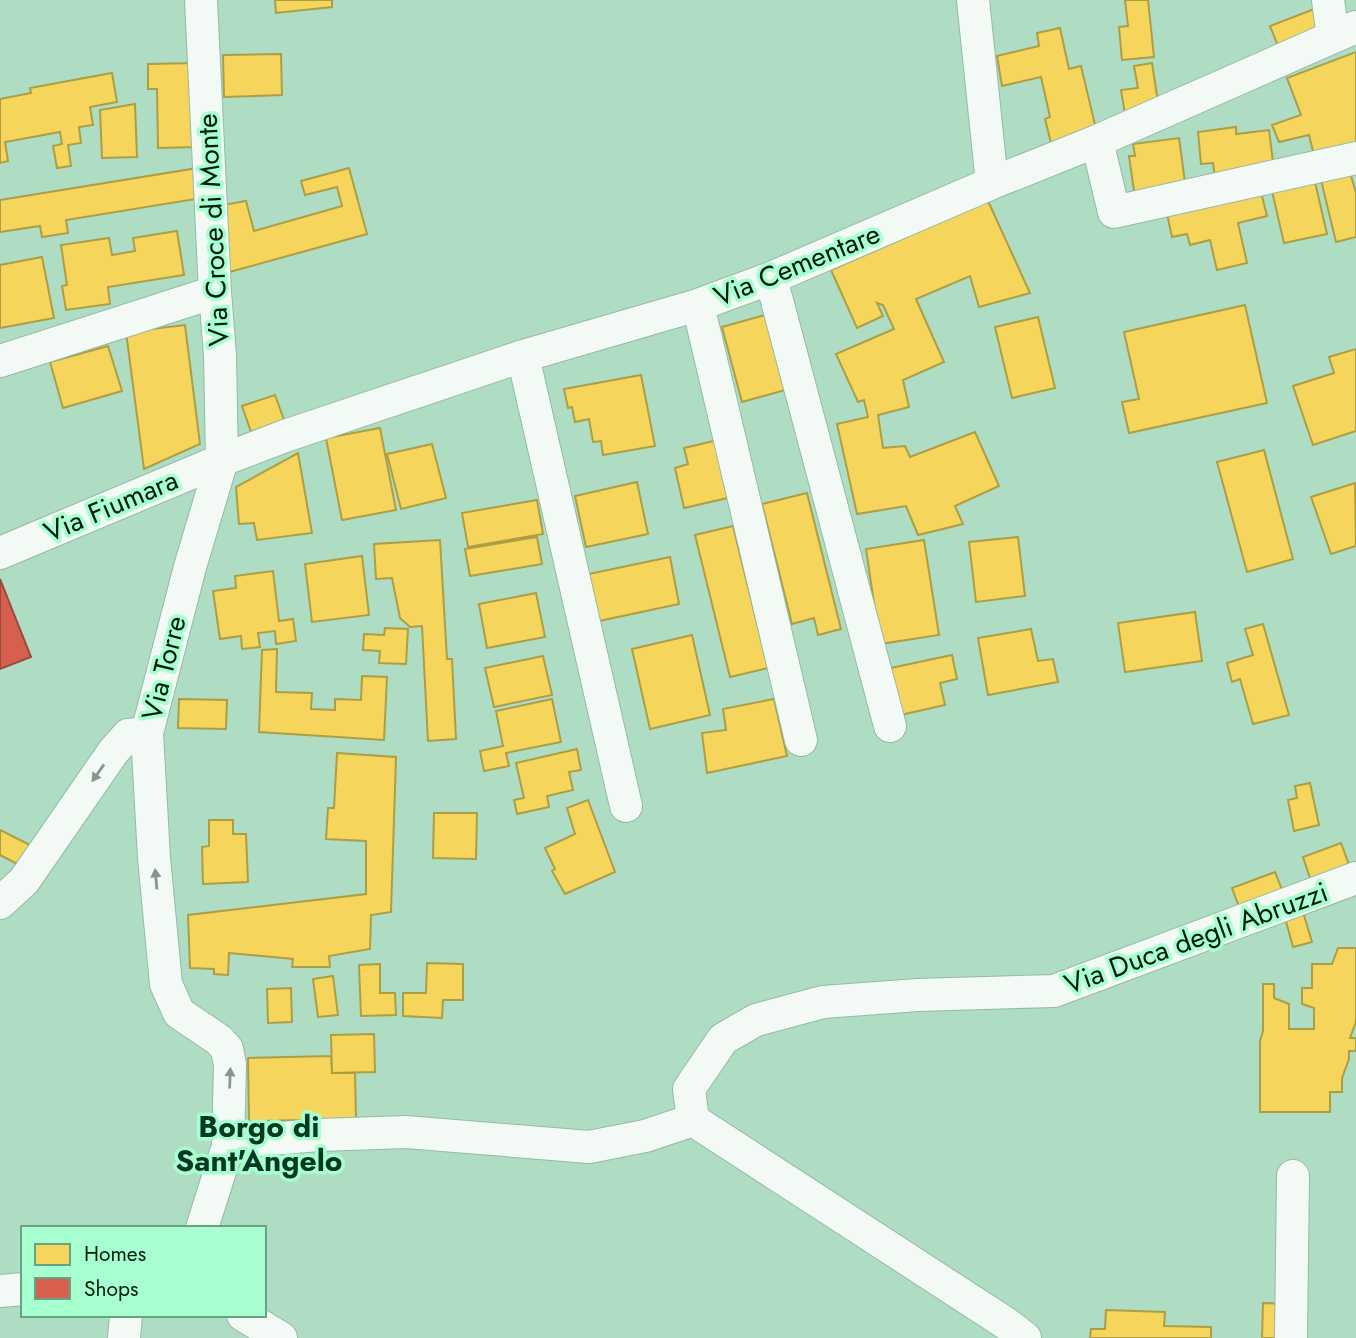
<svg xmlns="http://www.w3.org/2000/svg" width="1356" height="1338" font-family="Jost,sans-serif">
	<style>
		.homes { fill: #f6d55c; stroke: #ac9e45; stroke-width: 2 }
		.shops { fill: #d6604d; stroke: #964c3a; stroke-width: 2 }
		.lines { fill: none; stroke-linecap: round; stroke-linejoin: round }
		.minor-casing { stroke: #94baa6; stroke-width: 34 }
		.minor { stroke: #f3faf6; stroke-width: 32 }
		.oneway { fill: #86968e }
		.labels { text-anchor: middle; dominant-baseline: central; stroke-width: 7; stroke-linejoin: round; paint-order: stroke }
		.street-label { font-size: 28px; fill: #011c0f; stroke: #a7ffcf }
		.neighbourhood-label { font-size: 30px; font-weight: bold; fill: #053823; stroke: #a7ffcf }
	</style>
	<rect width="100%" height="100%" fill="#aeddc3"/>
	<path class="homes" d="M 275,0 L 332,0 L 332,7 L 276,13 Z
		M 1125,0 L 1148,0 L 1154,57 L 1122,60 L 1119,27 L 1128,26 Z
		M 1317,8 L 1320,31 L 1278,46 L 1270,26 Z
		M 1060,28 L 1069,69 L 1081,66 L 1097,133 L 1052,147 L 1045,119 L 1050,117 L 1041,77 L 1002,86 L 997,56 L 1039,46 L 1037,33 Z
		M 1356,52 L 1356,145 L 1315,159 L 1309,135 L 1279,142 L 1272,125 L 1301,115 L 1287,78 Z
		M 281,54 L 282,95 L 224,97 L 223,55 Z
		M 196,63 L 198,147 L 158,148 L 157,89 L 148,89 L 148,64 Z
		M 1152,63 L 1158,102 L 1125,114 L 1121,90 L 1138,88 L 1134,66 Z
		M 112,73 L 117,102 L 90,107 L 93,125 L 79,127 L 81,143 L 68,145 L 71,166 L 57,168 L 53,146 L 62,144 L 60,132 L 5,142 L 8,161 L 0,163 L 0,99 L 31,93 L 30,88 Z
		M 135,104 L 137,157 L 102,158 L 100,110 Z
		M 1236,127 L 1236,134 L 1269,130 L 1274,170 L 1215,178 L 1213,163 L 1201,164 L 1198,132 Z
		M 1179,138 L 1186,190 L 1135,198 L 1129,156 L 1135,156 L 1133,144 Z
		M 204,167 L 208,197 L 66,220 L 68,233 L 42,237 L 40,226 L 0,232 L 0,200 Z
		M 349,168 L 367,234 L 226,273 L 223,205 L 246,201 L 254,231 L 342,206 L 337,187 L 305,195 L 301,181 Z
		M 1349,169 L 1356,193 L 1356,237 L 1336,242 L 1320,176 Z
		M 1315,182 L 1327,234 L 1284,243 L 1272,191 Z
		M 1261,192 L 1267,216 L 1238,223 L 1247,263 L 1217,270 L 1210,240 L 1190,245 L 1187,234 L 1172,237 L 1167,214 Z
		M 988,201 L 1030,293 L 979,307 L 970,276 L 916,299 L 944,362 L 903,380 L 909,407 L 878,415 L 883,448 L 905,446 L 910,457 L 975,432 L 999,486 L 955,506 L 963,524 L 918,535 L 906,506 L 857,514 L 837,424 L 868,417 L 864,400 L 858,402 L 836,354 L 894,329 L 883,305 L 877,303 L 883,316 L 857,328 L 831,270 Z
		M 177,231 L 184,275 L 108,287 L 110,304 L 66,310 L 62,286 L 67,285 L 61,245 L 109,238 L 112,255 L 135,251 L 133,238 Z
		M 42,257 L 54,318 L 0,328 L 0,265 Z
		M 1245,305 L 1267,403 L 1129,433 L 1122,402 L 1139,399 L 1124,332 Z
		M 765,315 L 785,390 L 742,402 L 722,327 Z
		M 1038,317 L 1055,388 L 1012,398 L 995,327 Z
		M 185,325 L 200,444 L 144,469 L 126,332 Z
		M 108,346 L 122,391 L 63,408 L 50,362 Z
		M 1356,349 L 1356,431 L 1313,445 L 1293,386 L 1334,373 L 1329,357 Z
		M 641,375 L 655,446 L 603,455 L 601,441 L 593,442 L 589,419 L 575,422 L 572,407 L 568,408 L 564,389 Z
		M 275,395 L 284,420 L 251,432 L 242,406 Z
		M 380,428 L 396,510 L 342,520 L 326,438 Z
		M 718,440 L 732,497 L 684,508 L 675,468 L 688,464 L 684,448 Z
		M 432,444 L 446,498 L 401,509 L 387,454 Z
		M 1264,450 L 1293,559 L 1247,572 L 1217,462 Z
		M 298,453 L 312,533 L 257,540 L 254,523 L 239,524 L 236,487 Z
		M 637,482 L 648,534 L 586,547 L 575,496 Z
		M 1355,483 L 1356,546 L 1331,554 L 1311,497 Z
		M 807,493 L 841,629 L 818,635 L 814,618 L 792,624 L 762,504 Z
		M 537,500 L 543,534 L 468,547 L 462,513 Z
		M 733,526 L 768,668 L 730,677 L 695,535 Z
		M 537,537 L 542,564 L 470,576 L 465,549 Z
		M 1018,537 L 1025,596 L 976,602 L 969,542 Z
		M 440,540 L 447,659 L 452,659 L 456,739 L 428,741 L 422,626 L 410,627 L 400,618 L 392,578 L 376,579 L 374,544 Z
		M 924,540 L 939,635 L 880,644 L 866,549 Z
		M 362,556 L 369,615 L 312,622 L 305,564 Z
		M 670,557 L 679,604 L 599,621 L 589,574 Z
		M 273,571 L 279,621 L 293,619 L 296,641 L 276,644 L 275,631 L 258,633 L 260,647 L 242,649 L 241,636 L 220,639 L 213,591 L 236,588 L 235,576 Z
		M 536,593 L 545,637 L 487,648 L 479,604 Z
		M 1195,612 L 1202,661 L 1125,672 L 1118,623 Z
		M 1263,624 L 1289,715 L 1253,724 L 1240,679 L 1232,682 L 1227,663 L 1253,655 L 1245,629 Z
		M 385,628 L 408,629 L 406,664 L 379,663 L 380,651 L 363,650 L 364,634 L 384,635 Z
		M 1031,629 L 1038,661 L 1053,659 L 1058,682 L 988,695 L 978,638 Z
		M 692,635 L 710,715 L 650,729 L 632,649 Z
		M 277,649 L 276,692 L 312,693 L 311,709 L 335,710 L 335,699 L 361,700 L 362,676 L 387,677 L 384,740 L 259,732 L 262,650 Z
		M 952,655 L 957,679 L 940,683 L 945,705 L 896,716 L 886,669 Z
		M 543,656 L 552,695 L 494,707 L 485,668 Z
		M 179,699 L 227,700 L 226,729 L 178,728 Z
		M 552,699 L 561,742 L 506,753 L 509,766 L 484,771 L 480,751 L 503,746 L 496,711 Z
		M 774,699 L 787,756 L 707,773 L 702,733 L 726,730 L 723,709 Z
		M 577,749 L 581,770 L 569,772 L 573,790 L 547,796 L 549,807 L 517,814 L 514,800 L 524,798 L 516,763 Z
		M 337,753 L 396,757 L 391,912 L 371,915 L 370,949 L 329,956 L 330,967 L 292,967 L 293,959 L 229,953 L 228,975 L 214,974 L 214,969 L 190,968 L 188,915 L 366,894 L 366,841 L 326,839 L 328,808 L 334,808 Z
		M 1310,783 L 1319,825 L 1294,831 L 1288,800 L 1297,798 L 1295,786 Z
		M 588,800 L 615,872 L 565,894 L 552,871 L 555,869 L 545,848 L 575,834 L 567,808 Z
		M 434,813 L 477,813 L 476,859 L 433,858 Z
		M 209,820 L 233,820 L 233,834 L 246,834 L 248,882 L 203,884 L 202,847 L 209,846 Z
		M 0,830 L 32,846 L 21,866 L 0,855 Z
		M 1341,843 L 1351,870 L 1312,884 L 1303,857 Z
		M 1275,872 L 1284,895 L 1241,912 L 1232,888 Z
		M 1303,912 L 1312,942 L 1293,947 L 1285,918 Z
		M 1338,948 L 1356,948 L 1356,1022 L 1350,1038 L 1356,1038 L 1356,1051 L 1349,1051 L 1349,1059 L 1342,1078 L 1342,1092 L 1330,1092 L 1330,1112 L 1260,1112 L 1260,1041 L 1263,1031 L 1263,984 L 1274,984 L 1274,998 L 1289,1004 L 1289,1029 L 1314,1029 L 1314,1008 L 1302,1004 L 1302,988 L 1312,988 L 1312,964 L 1332,964 Z
		M 427,963 L 463,964 L 463,1000 L 443,1000 L 442,1018 L 403,1016 L 403,993 L 426,993 Z
		M 380,964 L 380,993 L 395,993 L 396,1015 L 361,1016 L 359,965 Z
		M 333,976 L 338,1015 L 318,1017 L 313,979 Z
		M 291,988 L 292,1022 L 268,1023 L 267,989 Z
		M 374,1034 L 375,1072 L 332,1073 L 331,1035 Z
		M 331,1056 L 332,1073 L 355,1073 L 356,1119 L 249,1121 L 248,1058 Z
		M 1263,1303 L 1287,1304 L 1286,1338 L 1262,1338 Z
		M 1106,1310 L 1165,1312 L 1164,1326 L 1211,1327 L 1211,1338 L 1090,1338 L 1091,1329 L 1105,1329 Z"/>
	<path class="shops" d="M 0,579 L 31,657 L 0,669 Z"/>
	<g class="lines">
		<defs>
			<path id="minor" d="M 201,0 L 215,292 L 220,355 L 222,460 L 190,567 L 147,733 L 154,858 L 166,984 L 179,1013 L 219,1040 L 227,1049 L 230,1065 L 228,1146 L 202,1228
				M 973,0 L 992,183
				M 1328,0 L 1333,37
				M 1097,141 L 1114,212 L 1356,158
				M 771,278 L 890,726
				M 698,305 L 801,740
				M 523,356 L 626,806
				M 0,361 L 215,292
				M 0,553 L 222,460 L 285,436 L 523,356 L 698,305 L 771,278 L 992,183 L 1097,141 L 1356,27
				M 0,903 L 24,881 L 113,752 L 128,735 L 147,733
				M 693,1120 L 1007,1324 L 1025,1338
				M 228,1146 L 247,1141 L 319,1135 L 406,1132 L 589,1147 L 645,1136 L 693,1120 L 689,1089 L 723,1039 L 756,1020 L 823,1002 L 918,995 L 1054,991 L 1356,878
				M 0,1291 L 23,1289
				M 243,1315 L 281,1338
				M 124,1338 L 126,1315
				M 1291,1338 L 1293,1176"/>
		</defs>
		<use href="#minor" class="minor-casing"/>
		<use href="#minor" class="minor"/>
	</g>
	<defs><path id="oneway-solid" d="M-6-.8H1V-3.2L6.5 0L1 3.2V.8H-6Z" transform="scale(1.75)"/></defs>
	<g class="oneway">
		<use href="#oneway-solid" transform="translate(98 773) rotate(125)"/>
		<use href="#oneway-solid" transform="translate(156 879) rotate(-95)"/>
		<use href="#oneway-solid" transform="translate(230 1078) rotate(-88)"/>
	</g>
	<g class="labels">
		<g class="street-label">
			<text transform="translate(213 230) rotate(-93)">Via Croce di Monte</text>
			<text transform="translate(797 265) rotate(-22)">Via Cementare</text>
			<text transform="translate(111 506) rotate(-23)">Via Fiumara</text>
			<text transform="translate(164 668) rotate(-76)">Via Torre</text>
			<text transform="translate(1196 938) rotate(-20)">Via Duca degli Abruzzi</text>
		</g>
		<g class="neighbourhood-label">
			<text x="259" y="1126">Borgo di<tspan x="259" dy="34">Sant'Angelo</tspan></text>
		</g>
	</g>
	<rect x="21" y="1226" width="245" height="91" fill="#a7ffcf" stroke="#65a482" stroke-width="2"/>
	<rect x="35" y="1244" width="35" height="21" fill="#f6d55c" stroke="#65a482" stroke-width="2"/>
	<text x="84" y="1261" font-size="21" fill="#011c0f">Homes</text>
	<rect x="35" y="1278" width="35" height="21" fill="#d6604d" stroke="#65a482" stroke-width="2"/>
	<text x="84" y="1296" font-size="21" fill="#011c0f">Shops</text>
</svg>
